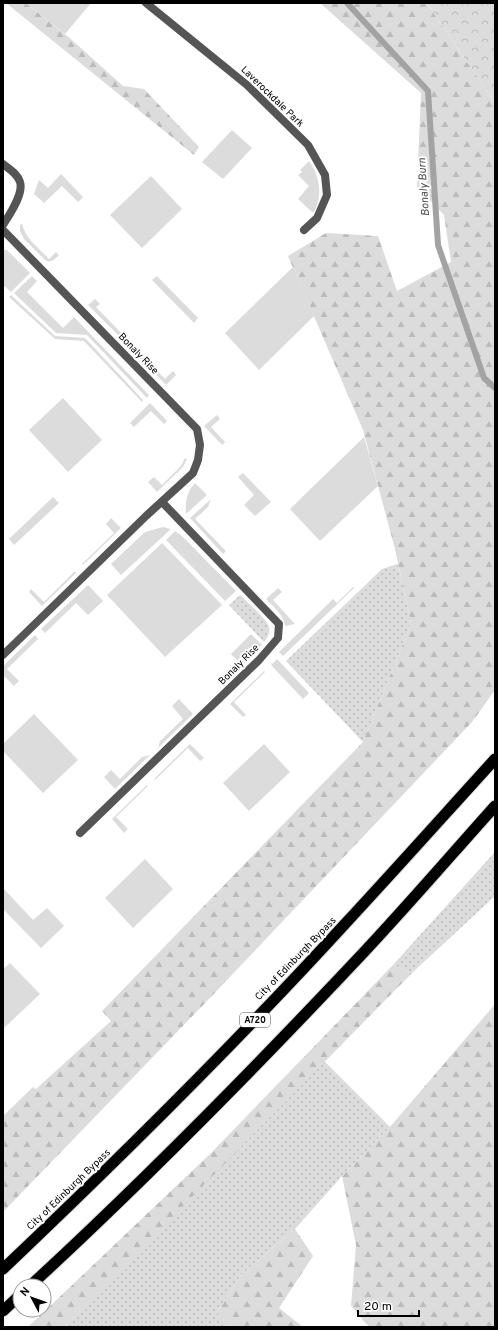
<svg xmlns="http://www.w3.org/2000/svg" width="498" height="1330" font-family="Overpass,sans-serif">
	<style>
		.grass { fill: url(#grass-dots) }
		.forest { fill: url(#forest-firs) }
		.park { fill: url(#park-crowns) }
		.garden { fill: #dcdcdc }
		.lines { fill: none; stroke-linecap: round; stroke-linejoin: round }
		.stream { stroke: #a3a3a3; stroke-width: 6 }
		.trunk-casing { stroke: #dbdbdb; stroke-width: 13 }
		.minor { stroke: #555; stroke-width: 8 }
		.trunk { stroke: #000; stroke-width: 11 }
		.labels { text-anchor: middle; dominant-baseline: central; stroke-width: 4; stroke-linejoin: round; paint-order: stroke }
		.shield { fill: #fff; stroke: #4c4c4c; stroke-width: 1 }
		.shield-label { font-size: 9px; font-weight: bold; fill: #000 }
		.street-label { font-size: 10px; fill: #000; stroke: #fff }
		.water-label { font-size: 11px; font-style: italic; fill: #444; stroke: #fff }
	</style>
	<defs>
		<pattern id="grass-dots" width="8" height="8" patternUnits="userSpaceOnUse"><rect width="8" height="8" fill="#dcdcdc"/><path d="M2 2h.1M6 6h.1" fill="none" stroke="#bbb" stroke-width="1.8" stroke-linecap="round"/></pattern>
		<pattern id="forest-firs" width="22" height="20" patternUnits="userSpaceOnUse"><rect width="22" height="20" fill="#dcdcdc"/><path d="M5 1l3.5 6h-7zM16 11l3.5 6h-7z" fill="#bbb"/></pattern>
		<pattern id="park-crowns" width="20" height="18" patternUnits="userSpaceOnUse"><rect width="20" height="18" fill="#dcdcdc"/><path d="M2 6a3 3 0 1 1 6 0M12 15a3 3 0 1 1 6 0" fill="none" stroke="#bbb"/></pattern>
	</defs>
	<rect width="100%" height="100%" fill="#fff"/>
	<path class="grass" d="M 398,564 L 411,624 L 363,742 L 286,661 L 382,569 Z
		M 240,595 C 247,602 266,618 269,627 C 270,632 268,638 264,642 L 229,605 Z
		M 495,852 L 495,896 L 412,973 L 393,965 Z
		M 324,1061 L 390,1127 L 342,1176 L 295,1229 L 241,1275 L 217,1312 L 229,1327 L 64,1327 Z"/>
	<path class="forest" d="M 6,3 L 26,3 L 72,40 L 123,86 L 144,89 L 199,147 L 194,155 Z
		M 320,3 L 427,3 L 495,103 L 495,690 L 472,722 L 207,1001 L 3,1212 L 3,1116 L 33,1087 L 36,1089 L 111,1021 L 102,1011 L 363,742 L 411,624 L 395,549 L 363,430 L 288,256 L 326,233 L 378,236 L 397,291 L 451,262 L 444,215 L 417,187 L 421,93 Z
		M 393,965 L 412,973 L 64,1327 L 28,1327 L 212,1152 Z
		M 495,1004 L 495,1327 L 369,1327 L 351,1306 L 356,1245 L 342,1176 L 390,1127 Z
		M 295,1229 L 313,1256 L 279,1308 L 303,1327 L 229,1327 L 217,1312 L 241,1275 Z"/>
	<path class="park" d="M 427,3 L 495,3 L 495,103 Z"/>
	<path class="garden" d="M 26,3 L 91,3 L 65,34 Z
		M 232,130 L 252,148 L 223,179 L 202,162 Z
		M 309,161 C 320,176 323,196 314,212 L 312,212 L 298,199 L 309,186 L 298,175 L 302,172 L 300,170 Z
		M 61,174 L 83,197 L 78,202 L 62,186 L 44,203 L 34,194 L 39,180 L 48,188 Z
		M 151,176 L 182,209 L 142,248 L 110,215 Z
		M 22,223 C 25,239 39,248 49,259 L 56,252 L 59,255 C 55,259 51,264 45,260 L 24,239 L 20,231 L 20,226 Z
		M 3,250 L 7,250 L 30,273 L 11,292 L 3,285 Z
		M 293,267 L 314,316 L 259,370 L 225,333 Z
		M 32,276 L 37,281 L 27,292 L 63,328 L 74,317 L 149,395 L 147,398 L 87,335 L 56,333 L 14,293 Z
		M 157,276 L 198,318 L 194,323 L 152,280 Z
		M 11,295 L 55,336 L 85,338 L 143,400 L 142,402 L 84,341 L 55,339 L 9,297 Z
		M 95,299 L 100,304 L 96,307 L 131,343 L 128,345 L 88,305 Z
		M 134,347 L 165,379 L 173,371 L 176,375 L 166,385 L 132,349 Z
		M 63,398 L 102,440 L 68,472 L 29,430 Z
		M 150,403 L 167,421 L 164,424 L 151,411 L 134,427 L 130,423 Z
		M 217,415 L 220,419 L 211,427 L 225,442 L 222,445 L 204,426 Z
		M 364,437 L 378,486 L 320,541 L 290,509 Z
		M 185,458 L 187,459 L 183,467 L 157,492 L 148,482 L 154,477 L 162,485 L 181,466 Z
		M 243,473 L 271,502 L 255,516 L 244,505 L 254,495 L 238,477 Z
		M 195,483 L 207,495 L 186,514 C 185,503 187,491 195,483 Z
		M 53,497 L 59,503 L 14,545 L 9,539 Z
		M 211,499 L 208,507 L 195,519 L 226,551 L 223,554 L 190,518 Z
		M 111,518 L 121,528 L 83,565 L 82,564 L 114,533 L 106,524 Z
		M 163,527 L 171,529 L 121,575 L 111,564 L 145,532 Z
		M 175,531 L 181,535 L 236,591 L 225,601 L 166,540 Z
		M 162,543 L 222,605 L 165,657 L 107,595 Z
		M 75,571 L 76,573 L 42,606 L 29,592 L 31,589 L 44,602 Z
		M 88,585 L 103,601 L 88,615 L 76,603 L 45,633 L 41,629 Z
		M 353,587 L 354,588 L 283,656 L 279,652 L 333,599 L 337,603 Z
		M 278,588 L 282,592 L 273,600 L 295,624 L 285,626 C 284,615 274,607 266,599 Z
		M 251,634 L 262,645 L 242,665 L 231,654 Z
		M 35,635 L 38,639 L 7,669 L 19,681 L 14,686 L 3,675 L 3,666 Z
		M 277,659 L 309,693 L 303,699 L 271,665 Z
		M 264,671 L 265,672 L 234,702 L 246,715 L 243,717 L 230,704 Z
		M 179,699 L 193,714 L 158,748 L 160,741 L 183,719 L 172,706 Z
		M 34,714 L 78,760 L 43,793 L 3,751 L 3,744 Z
		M 190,744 L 204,758 L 200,761 L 188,748 L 155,780 L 154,779 Z
		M 264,744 L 290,772 L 249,811 L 223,783 Z
		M 150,755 L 115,789 L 104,777 L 111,770 L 120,779 L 142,757 Z
		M 147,785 L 148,786 L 116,817 L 128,829 L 124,833 L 112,819 Z
		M 145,859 L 173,889 L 133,928 L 105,898 Z
		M 3,888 L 33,920 L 47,908 L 64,926 L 41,948 L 3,909 Z
		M 10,963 L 40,994 L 3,1029 L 3,969 Z"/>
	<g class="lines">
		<path class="stream" d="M 347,3 L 428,91 L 438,245 L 484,378 L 495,388"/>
		<defs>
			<path id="trunk" d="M 3,1269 C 120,1158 235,1044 344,925 C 395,870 445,814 495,759
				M 30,1286 C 146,1179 257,1066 365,951 C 409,904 452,854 495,806
				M 3,1311 L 20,1295"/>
		</defs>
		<use href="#trunk" class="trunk-casing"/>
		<path class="minor" d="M 146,3 L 247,85 L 308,145 L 325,175 L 327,195 L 317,218 L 304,230
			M 3,164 C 9,169 18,174 20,182 C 24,194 9,215 3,225
			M 3,230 L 197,429 L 200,445 L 198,460 L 193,473 L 146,516 L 3,655
			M 80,833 L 259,660 L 278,638 L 279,624 L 162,502"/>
		<use href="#trunk" class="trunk"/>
	</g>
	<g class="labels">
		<rect class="shield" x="240" y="1013" width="30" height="14" rx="3"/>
		<g class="shield-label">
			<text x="255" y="1020">A720</text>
		</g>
		<g class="street-label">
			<text transform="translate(272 97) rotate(44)">Laverockdale Park</text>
			<text transform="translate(138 354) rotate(46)">Bonaly Rise</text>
			<text transform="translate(239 665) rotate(-45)">Bonaly Rise</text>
			<text transform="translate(296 959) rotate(-46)">City of Edinburgh Bypass</text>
			<text transform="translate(69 1190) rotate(-44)">City of Edinburgh Bypass</text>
		</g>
		<g class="water-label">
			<text transform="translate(424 187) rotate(-94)">Bonaly Burn</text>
		</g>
	</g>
	<rect width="498" height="1330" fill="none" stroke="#000000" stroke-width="8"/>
	<g transform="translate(32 1298) rotate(311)"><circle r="19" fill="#ffffff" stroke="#999999"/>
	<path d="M0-3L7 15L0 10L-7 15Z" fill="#000000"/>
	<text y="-6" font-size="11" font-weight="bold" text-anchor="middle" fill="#000000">N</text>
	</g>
	<path d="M358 1310v6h61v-6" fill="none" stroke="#000000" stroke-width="2"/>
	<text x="364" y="1310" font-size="12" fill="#000000" stroke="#ffffff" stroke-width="3" paint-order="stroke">20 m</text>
</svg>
